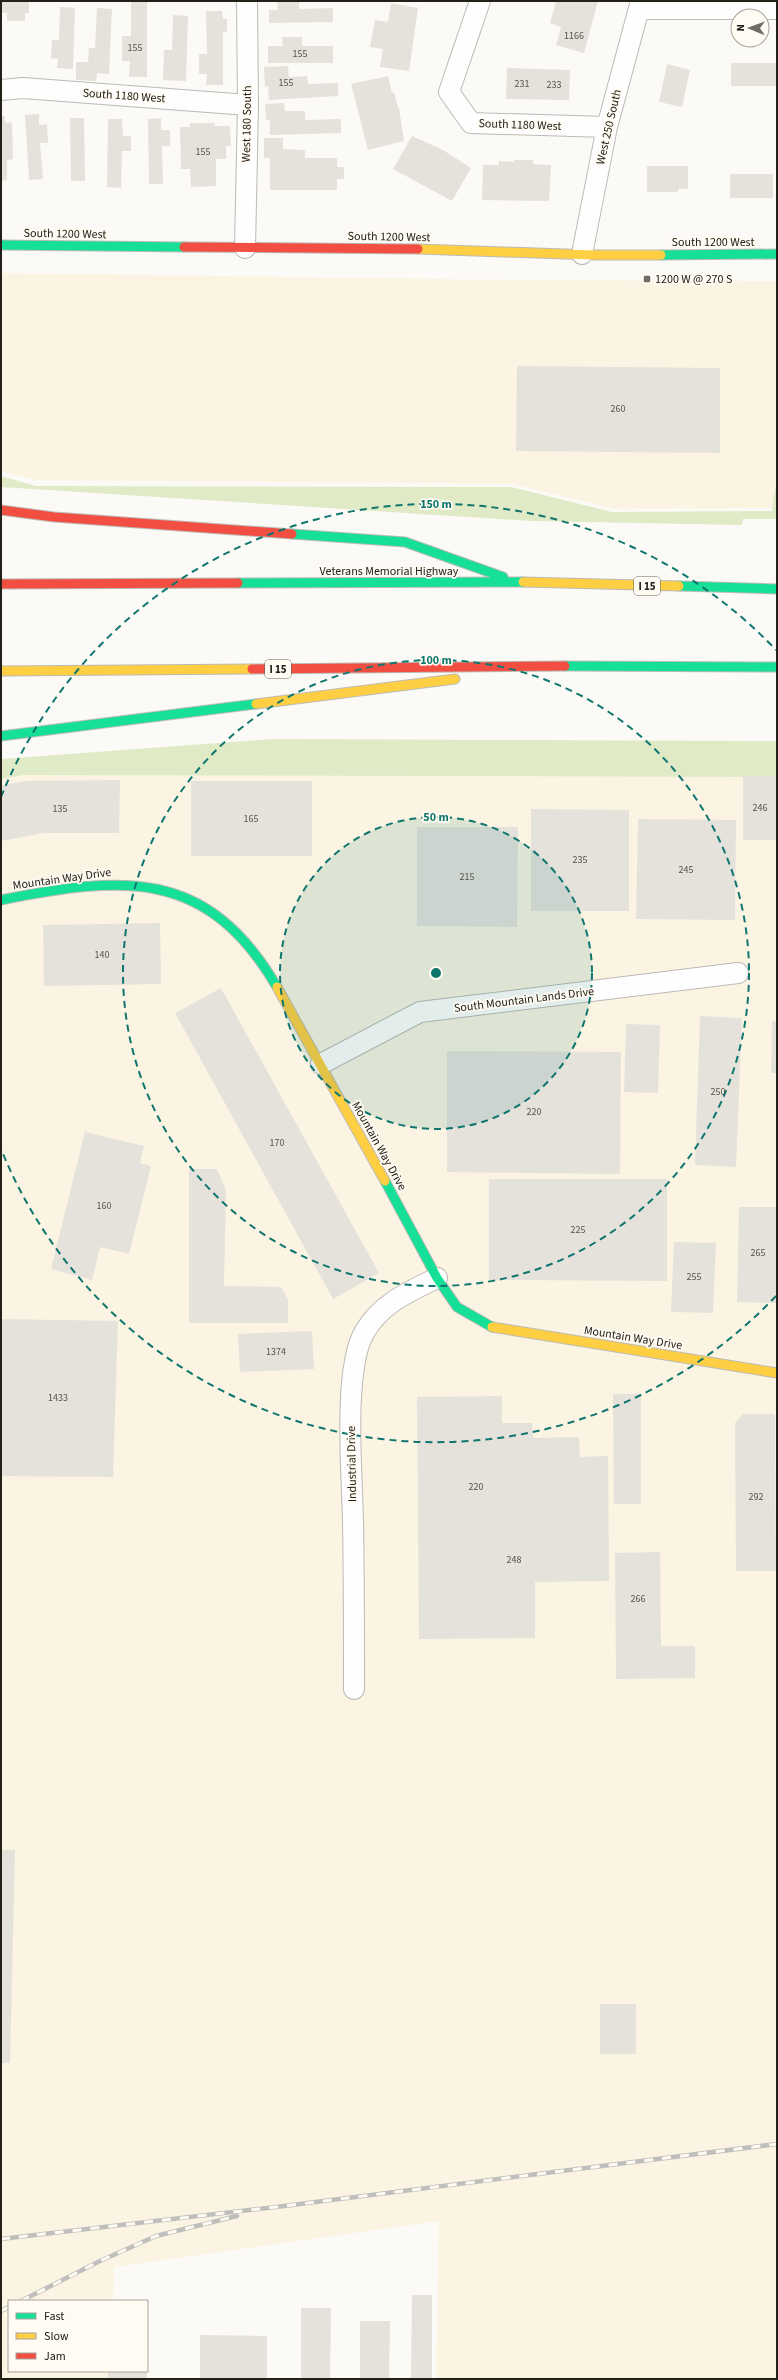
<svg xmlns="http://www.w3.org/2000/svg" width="778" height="2380" font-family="'Source Sans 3',sans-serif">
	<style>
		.built { fill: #fbf4e3 }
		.green { fill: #e0eac6 }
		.building { fill: #e5e2dc }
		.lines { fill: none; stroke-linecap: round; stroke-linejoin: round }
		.street-casing { stroke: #bcbab5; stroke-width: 22 }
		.fast-casing { stroke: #bcbab5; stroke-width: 11 }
		.slow-casing { stroke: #bcbab5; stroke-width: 11 }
		.jam-casing { stroke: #bcbab5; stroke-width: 11 }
		.street { stroke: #fffefe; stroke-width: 20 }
		.fast { stroke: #16e098; stroke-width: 9 }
		.slow { stroke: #ffcf43; stroke-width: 9 }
		.jam { stroke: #f24e42; stroke-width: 9 }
		.rail-casing { stroke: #bfbebc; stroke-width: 4.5 }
		.rail { stroke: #fffbf3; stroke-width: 3; stroke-dasharray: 9; stroke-linecap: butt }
		.ring { fill: none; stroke: #0f766e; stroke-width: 2; stroke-dasharray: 7 5 }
		.poi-dot { fill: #6f6c66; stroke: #fffbf3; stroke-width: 1.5 }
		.labels { text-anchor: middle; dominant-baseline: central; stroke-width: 3.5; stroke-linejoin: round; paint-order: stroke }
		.number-label { font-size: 10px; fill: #54524a }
		.shield { fill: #fffbf3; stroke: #65625a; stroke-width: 1 }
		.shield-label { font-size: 11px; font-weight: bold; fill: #232018 }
		.street-label { font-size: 12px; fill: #232018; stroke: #fffbf3 }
		.poi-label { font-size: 12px; fill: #232018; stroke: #fffbf3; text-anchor: start }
		.centre { fill: #0f766e; stroke: #fffbf3; stroke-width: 2 }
		.ring-label { font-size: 12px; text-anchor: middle; font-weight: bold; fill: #0f766e; stroke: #fffbf3; stroke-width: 3.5; stroke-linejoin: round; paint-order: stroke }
	</style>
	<rect width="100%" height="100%" fill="#fcfaf6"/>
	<path class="built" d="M 1,273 L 515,280 L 777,281 L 777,487 L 774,487 L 773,508 L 616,509 L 512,484 L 36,480 L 1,471 Z
		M 24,775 L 777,777 L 777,2379 L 436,2379 L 439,2221 L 114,2267 L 113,2301 L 9,2301 L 9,2371 L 111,2371 L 111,2379 L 1,2379 L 1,779 Z"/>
	<path class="green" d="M 1,476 L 36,486 L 511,487 L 612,512 L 772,511 L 775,488 L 777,488 L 777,519 L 743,519 L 742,525 L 531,521 L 1,487 Z
		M 273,739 L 777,741 L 777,777 L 24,775 L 1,779 L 1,759 Z"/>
	<path class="building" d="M 1,1 L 29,1 L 29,13 L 25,13 L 25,21 L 7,21 L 7,13 L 1,13 Z
		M 556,1 L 598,1 L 584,53 L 556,45 L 561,27 L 550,23 Z
		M 131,2 L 147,2 L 147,77 L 129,77 L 130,61 L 122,61 L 122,36 L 131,36 Z
		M 277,2 L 299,2 L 299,9 L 333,8 L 333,22 L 269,23 L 269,10 L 278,10 Z
		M 391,3 L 418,8 L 409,71 L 380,67 L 383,49 L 370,47 L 375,20 L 388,22 Z
		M 60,7 L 75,8 L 73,69 L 57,68 L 58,59 L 51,58 L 52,40 L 59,40 Z
		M 97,8 L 112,9 L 109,74 L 97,73 L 96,81 L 76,80 L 76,62 L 88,62 L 89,48 L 95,48 Z
		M 206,11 L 222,11 L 223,19 L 227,19 L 227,32 L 223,32 L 223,85 L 206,85 L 207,74 L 199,74 L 199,54 L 207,54 Z
		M 173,15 L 188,16 L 186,81 L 163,80 L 164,50 L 172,50 Z
		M 282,37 L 302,37 L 302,46 L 333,46 L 333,63 L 268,63 L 268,46 L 283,46 Z
		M 731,63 L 777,63 L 777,86 L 731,86 Z
		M 667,64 L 690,70 L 682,107 L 659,102 Z
		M 288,66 L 289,77 L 307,76 L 308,84 L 338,83 L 338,96 L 269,100 L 268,86 L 265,87 L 264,67 Z
		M 507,68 L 570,70 L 569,100 L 506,99 Z
		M 388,76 L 392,93 L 394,92 L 398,108 L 399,108 L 404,141 L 368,150 L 351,84 Z
		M 284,103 L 285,111 L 305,111 L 305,120 L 341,119 L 341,133 L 270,135 L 270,120 L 266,120 L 265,104 Z
		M 39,114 L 39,125 L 47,124 L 48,143 L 40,143 L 43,179 L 29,180 L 25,115 Z
		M 1,116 L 5,116 L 5,123 L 12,122 L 13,159 L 7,160 L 7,180 L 1,181 Z
		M 70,118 L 84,118 L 85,181 L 71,181 Z
		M 161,118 L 161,130 L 170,130 L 170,146 L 162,146 L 163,184 L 149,184 L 148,119 Z
		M 108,119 L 122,119 L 123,136 L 131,136 L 131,151 L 122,151 L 121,188 L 107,187 Z
		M 190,123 L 215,123 L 214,126 L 230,126 L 231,146 L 226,146 L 226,159 L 216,159 L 216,186 L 191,187 L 190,169 L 181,169 L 180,127 L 190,127 Z
		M 412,136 L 443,150 L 471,168 L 452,201 L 393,169 Z
		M 264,138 L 283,138 L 283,149 L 305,150 L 305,158 L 337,158 L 337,167 L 344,167 L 344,179 L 337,179 L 337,190 L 270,190 L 270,158 L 264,158 Z
		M 514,160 L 533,160 L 533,164 L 551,165 L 549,201 L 482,200 L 483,165 L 499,165 L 499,161 L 514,162 Z
		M 647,166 L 688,166 L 688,189 L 678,189 L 678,192 L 647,192 Z
		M 730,174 L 773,174 L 773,198 L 730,198 Z
		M 517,366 L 720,368 L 720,453 L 516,451 Z
		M 743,776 L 777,776 L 777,840 L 743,840 Z
		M 120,780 L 119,833 L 44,833 L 1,841 L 1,786 L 24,781 Z
		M 191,781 L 312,781 L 312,856 L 191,856 Z
		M 531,809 L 629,810 L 629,911 L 531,911 Z
		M 638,819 L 736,820 L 735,920 L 636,919 Z
		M 417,827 L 518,827 L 517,927 L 417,926 Z
		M 160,923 L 161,984 L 44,986 L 43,925 Z
		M 221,988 L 379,1273 L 333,1299 L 175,1013 Z
		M 700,1016 L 742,1018 L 736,1167 L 695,1165 Z
		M 772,1021 L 777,1021 L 777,1073 L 771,1073 Z
		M 626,1024 L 660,1025 L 658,1093 L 624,1092 Z
		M 447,1051 L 621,1052 L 620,1174 L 447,1172 Z
		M 85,1132 L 144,1146 L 140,1163 L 151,1166 L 129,1254 L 100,1247 L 92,1280 L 51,1269 Z
		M 189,1169 L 217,1169 L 226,1190 L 224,1286 L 281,1287 L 288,1300 L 288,1323 L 189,1323 Z
		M 489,1179 L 667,1179 L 667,1281 L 489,1280 Z
		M 739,1207 L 777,1207 L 776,1303 L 737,1302 Z
		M 674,1242 L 716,1243 L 713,1313 L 671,1312 Z
		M 1,1319 L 118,1321 L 113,1477 L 1,1476 Z
		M 312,1331 L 314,1369 L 240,1372 L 238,1334 Z
		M 613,1394 L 641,1394 L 641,1504 L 614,1504 Z
		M 502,1396 L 502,1423 L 532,1423 L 533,1438 L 579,1437 L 580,1457 L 608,1456 L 609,1581 L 535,1582 L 535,1638 L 419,1639 L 417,1397 Z
		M 743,1414 L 775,1414 L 776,1571 L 736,1571 L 735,1423 Z
		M 660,1552 L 661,1646 L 695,1646 L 695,1678 L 616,1679 L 615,1553 Z
		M 1,1850 L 15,1850 L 10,2063 L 1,2063 Z
		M 600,2004 L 636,2004 L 636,2054 L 600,2054 Z
		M 412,2295 L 432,2295 L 432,2379 L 411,2379 Z
		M 301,2308 L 331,2308 L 330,2379 L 301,2379 Z
		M 360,2321 L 390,2321 L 389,2379 L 360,2379 Z
		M 200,2335 L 267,2336 L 267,2379 L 200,2379 Z
		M 108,2371 L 147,2371 L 147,2379 L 108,2379 Z"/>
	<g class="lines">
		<defs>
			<path id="street" d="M 480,1 L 449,92 L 471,123 L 607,127
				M 639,9 L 777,9
				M 1,90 L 23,88 L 248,105
				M 245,248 L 248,105 L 247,1
				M 582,254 L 607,127 L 641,1
				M 321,1064 L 420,1012 L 738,973
				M 354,1689 C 354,1633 354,1576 353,1520 C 352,1475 343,1370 364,1333 C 380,1304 408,1292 437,1278"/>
			<path id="fast" d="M 1,245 L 184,247
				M 661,255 L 777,254
				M 292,534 L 405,542 L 503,577
				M 238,583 L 523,582
				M 679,586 L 777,589
				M 565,666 L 777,667
				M 1,736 L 256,704
				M 1,900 C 122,876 207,867 277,987
				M 385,1181 L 437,1278 L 457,1307 L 492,1327"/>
			<path id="slow" d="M 418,249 L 594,255 L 661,255
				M 523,582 L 679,586
				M 1,671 L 252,669
				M 256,704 L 455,679
				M 277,987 L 385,1181
				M 492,1327 L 777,1373"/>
			<path id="jam" d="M 184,247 L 418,249
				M 1,510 L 54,517 L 292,534
				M 1,584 L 238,583
				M 252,669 L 565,666"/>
		</defs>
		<use href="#street" class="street-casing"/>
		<use href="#fast" class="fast-casing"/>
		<use href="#slow" class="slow-casing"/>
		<use href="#jam" class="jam-casing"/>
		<use href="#street" class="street"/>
		<use href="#fast" class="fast"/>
		<use href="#slow" class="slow"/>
		<use href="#jam" class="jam"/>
		<defs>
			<path id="rail" d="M 1,2239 L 276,2207 L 777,2144
				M 21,2301 L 100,2261 L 156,2236 L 237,2216
				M 1,2311 L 9,2307"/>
		</defs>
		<use href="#rail" class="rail-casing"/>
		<use href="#rail" class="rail"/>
	</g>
	<circle cx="436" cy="973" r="156" fill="#0f766e" fill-opacity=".12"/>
	<g class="ring">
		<circle cx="436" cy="973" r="156"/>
		<circle cx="436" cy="973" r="313"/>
		<path d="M776 1296A469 469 0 0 1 1 1149M1 797A469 469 0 0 1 776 650"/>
	</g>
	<rect class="poi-dot" x="643" y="275" width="8" height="8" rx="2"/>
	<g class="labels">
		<g class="number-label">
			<text x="574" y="36">1166</text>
			<text x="135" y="48">155</text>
			<text x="300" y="54">155</text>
			<text x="286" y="83">155</text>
			<text x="522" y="84">231</text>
			<text x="554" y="85">233</text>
			<text x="203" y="152">155</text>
			<text x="618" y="409">260</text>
			<text x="760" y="808">246</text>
			<text x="60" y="809">135</text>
			<text x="251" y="819">165</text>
			<text x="580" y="860">235</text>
			<text x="686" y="870">245</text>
			<text x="467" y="877">215</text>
			<text x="102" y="955">140</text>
			<text x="718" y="1092">250</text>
			<text x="534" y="1112">220</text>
			<text x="277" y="1143">170</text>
			<text x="104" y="1206">160</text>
			<text x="578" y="1230">225</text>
			<text x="758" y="1253">265</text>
			<text x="694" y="1277">255</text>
			<text x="276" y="1352">1374</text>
			<text x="58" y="1398">1433</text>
			<text x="476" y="1487">220</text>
			<text x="756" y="1497">292</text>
			<text x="514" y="1560">248</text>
			<text x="638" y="1599">266</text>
		</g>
		<g class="shield">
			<rect x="634" y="577" width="26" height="18" rx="3"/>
			<rect x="265" y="660" width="26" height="18" rx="3"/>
		</g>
		<g class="shield-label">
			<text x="647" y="586">I 15</text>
			<text x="278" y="669">I 15</text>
		</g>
		<g class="street-label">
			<text transform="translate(124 96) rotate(4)">South 1180 West</text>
			<text transform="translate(247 124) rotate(-89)">West 180 South</text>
			<text transform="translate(520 125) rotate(2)">South 1180 West</text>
			<text transform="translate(609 127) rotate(-77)">West 250 South</text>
			<text transform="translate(65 234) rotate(1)">South 1200 West</text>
			<text transform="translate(389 237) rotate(1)">South 1200 West</text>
			<text x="713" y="242">South 1200 West</text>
			<text x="389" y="571">Veterans Memorial Highway</text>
			<text transform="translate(62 879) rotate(-8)">Mountain Way Drive</text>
			<text transform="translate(524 1000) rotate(-7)">South Mountain Lands Drive</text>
			<text transform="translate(379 1146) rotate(61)">Mountain Way Drive</text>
			<text transform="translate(633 1338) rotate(9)">Mountain Way Drive</text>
			<text transform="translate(352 1464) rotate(-91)">Industrial Drive</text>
		</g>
		<g class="poi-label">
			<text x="655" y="279">1200 W @ 270 S</text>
		</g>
	</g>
	<circle cx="436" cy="973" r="6" class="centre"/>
	<g class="ring-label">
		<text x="436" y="508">150 m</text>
		<text x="436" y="664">100 m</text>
		<text x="436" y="821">50 m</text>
	</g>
	<rect width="778" height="2380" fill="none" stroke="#232018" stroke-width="4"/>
	<rect x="8" y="2300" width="140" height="72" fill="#fffbf3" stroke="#a7a39b"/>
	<rect x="16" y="2313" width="20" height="6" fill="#16e098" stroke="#a7a39b"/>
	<text x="44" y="2320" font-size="12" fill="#232018">Fast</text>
	<rect x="16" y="2333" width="20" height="6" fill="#ffcf43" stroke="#a7a39b"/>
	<text x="44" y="2340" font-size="12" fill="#232018">Slow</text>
	<rect x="16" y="2353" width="20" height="6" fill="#f24e42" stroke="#a7a39b"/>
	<text x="44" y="2360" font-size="12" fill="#232018">Jam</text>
	<g transform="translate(750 28) rotate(271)"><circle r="19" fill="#fffbf3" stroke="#a7a39b"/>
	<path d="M0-3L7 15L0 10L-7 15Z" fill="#6f6c66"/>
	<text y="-6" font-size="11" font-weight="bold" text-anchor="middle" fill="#232018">N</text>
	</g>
</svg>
